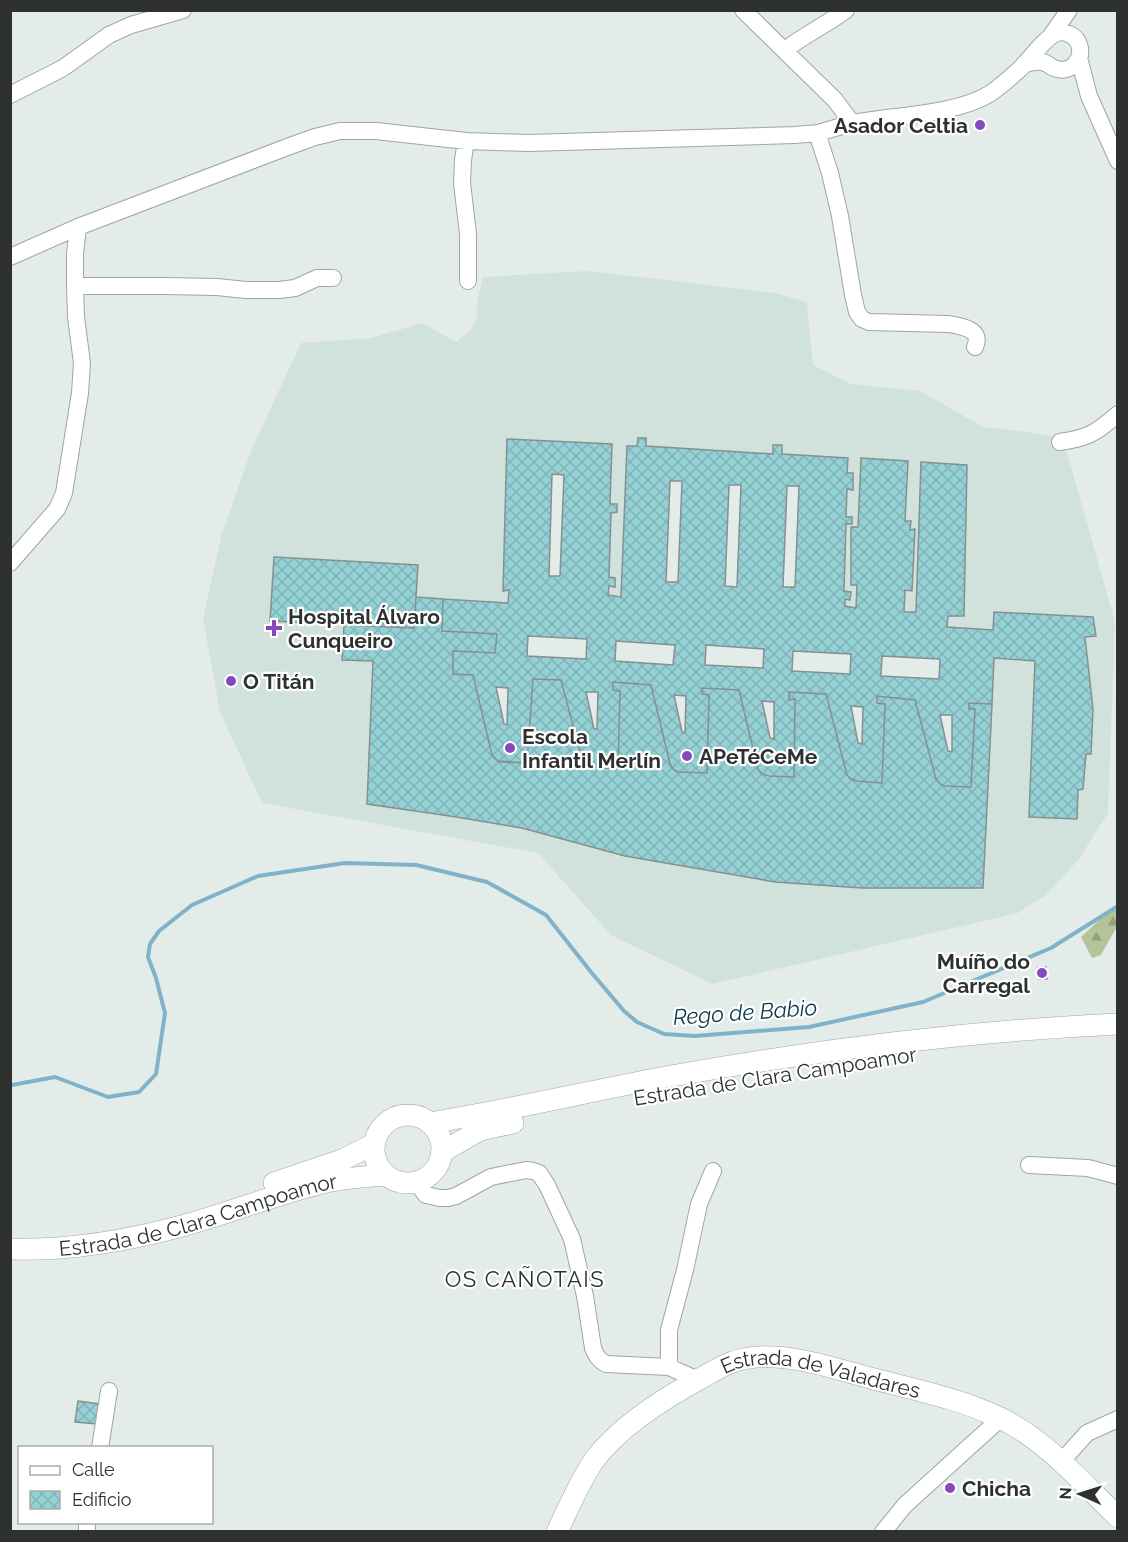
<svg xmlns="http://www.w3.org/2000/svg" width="1128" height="1542" font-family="Raleway,sans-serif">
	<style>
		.built { fill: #d1e2dc; fill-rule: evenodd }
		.forest { fill: url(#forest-firs) }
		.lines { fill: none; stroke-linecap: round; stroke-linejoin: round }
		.stream { stroke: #80b3c9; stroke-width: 4 }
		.building { fill: url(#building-cross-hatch); stroke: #878f90; stroke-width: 1.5; fill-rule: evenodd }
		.minor-casing { stroke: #9ea6a3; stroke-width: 18 }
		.major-casing { stroke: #9ea6a3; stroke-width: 22 }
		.minor { stroke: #fff; stroke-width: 16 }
		.major { stroke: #fff; stroke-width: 21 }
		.poi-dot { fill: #8549bf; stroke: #fff; stroke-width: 2 }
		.labels { text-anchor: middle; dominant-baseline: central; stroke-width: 4.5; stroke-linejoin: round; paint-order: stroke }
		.poi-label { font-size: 21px; font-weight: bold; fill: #2e3130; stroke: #fff; text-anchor: start }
		.street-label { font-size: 21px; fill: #2e3130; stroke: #fff }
		.water-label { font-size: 22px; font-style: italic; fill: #093747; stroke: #fff }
		.neighbourhood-label { font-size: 22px; letter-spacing: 1.5px; fill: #2e3130; stroke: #fff }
	</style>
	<defs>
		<pattern id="forest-firs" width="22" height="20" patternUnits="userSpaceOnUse" patternTransform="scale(1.5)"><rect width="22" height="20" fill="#b3c498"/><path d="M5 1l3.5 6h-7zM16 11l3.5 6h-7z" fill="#92a07c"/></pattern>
		<pattern id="building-cross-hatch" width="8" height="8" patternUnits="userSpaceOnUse" patternTransform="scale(1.5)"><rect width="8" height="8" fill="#94d1d5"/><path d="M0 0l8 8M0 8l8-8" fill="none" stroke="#80b4b7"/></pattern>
	</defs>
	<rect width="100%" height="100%" fill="#e3ece9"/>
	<path class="built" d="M 588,271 L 776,293 L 807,302 L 813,365 L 851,384 L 920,391 L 983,427 L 1029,432 L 1063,439 L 1115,622 L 1108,813 L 1079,859 L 1046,895 L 1018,913 L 712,984 L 611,935 L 538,853 L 262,803 L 220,712 L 203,619 L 221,537 L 251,451 L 301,343 L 371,338 L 422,323 L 456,342 L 470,331 L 477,319 L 477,301 L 483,277 ZM 638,438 L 646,438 L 646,446 L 773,454 L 774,445 L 782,445 L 782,454 L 848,458 L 847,473 L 853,474 L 853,489 L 847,489 L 846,517 L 852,518 L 851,524 L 846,524 L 844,591 L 851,593 L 850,599 L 845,599 L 845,606 L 856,608 L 857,585 L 852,585 L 851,527 L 858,527 L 862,458 L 908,461 L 905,521 L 911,521 L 910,530 L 915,530 L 912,591 L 905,590 L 904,612 L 916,612 L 921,463 L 966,465 L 947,627 L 993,630 L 995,612 L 1093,617 L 1096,636 L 1085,637 L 1093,709 L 1091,753 L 1086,754 L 1078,790 L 1077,819 L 1035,661 L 994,658 L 983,888 L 862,888 L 775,882 L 625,856 L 522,828 L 450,816 L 367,804 L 373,661 L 342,659 L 344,625 L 270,621 L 274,557 L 417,565 L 416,597 L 508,603 L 509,590 L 503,590 L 507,439 L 612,445 L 610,504 L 617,505 L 617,512 L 611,513 L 609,577 L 615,578 L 615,587 L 609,586 L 608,595 L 621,597 L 627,446 L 637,446 Z"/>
	<path class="forest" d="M 1112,908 L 1117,908 L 1117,929 L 1115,930 L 1101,955 L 1092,958 L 1081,937 Z"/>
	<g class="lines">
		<path class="stream" d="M 10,1086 L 12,1085 L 55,1077 L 108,1097 L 139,1092 L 156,1074 L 165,1013 L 156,978 L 148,957 L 150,944 L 159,931 L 192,905 L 258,876 L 345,863 L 416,865 L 487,882 L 546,915 L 591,972 L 624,1011 L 637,1022 L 664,1034 L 695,1036 L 809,1027 L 923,1002 L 1051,948 L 1118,906"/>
	</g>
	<path class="building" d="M 638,438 L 646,438 L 646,446 L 773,454 L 773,445 L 782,445 L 782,454 L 848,458 L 847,473 L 853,473 L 853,490 L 847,489 L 846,517 L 852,517 L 852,524 L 846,524 L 844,591 L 851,592 L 850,600 L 845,599 L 845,606 L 856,608 L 857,585 L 851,585 L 851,527 L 858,527 L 861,458 L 908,461 L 905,521 L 911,521 L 910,530 L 915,529 L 912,591 L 905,590 L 904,612 L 916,612 L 921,462 L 967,465 L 964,616 L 948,616 L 947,627 L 993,630 L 994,612 L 1093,617 L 1096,636 L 1085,637 L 1093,709 L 1091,754 L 1086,754 L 1083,789 L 1078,790 L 1077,819 L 1029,817 L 1035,661 L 994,658 L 992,704 L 969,703 L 969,709 L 975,709 L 971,787 L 945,786 L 940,784 L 936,779 L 915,700 L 877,696 L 877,703 L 885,704 L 882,783 L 857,781 L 851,779 L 847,775 L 826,694 L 789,692 L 789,700 L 795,699 L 794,777 L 769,776 L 762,774 L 758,769 L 739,690 L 702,688 L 702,694 L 709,695 L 707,773 L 679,772 L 674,770 L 670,764 L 651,685 L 613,682 L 613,690 L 620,691 L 618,769 L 592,767 L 586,765 L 582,760 L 561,680 L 533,679 L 527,763 L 498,761 L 492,755 L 473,675 L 453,674 L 453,651 L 495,653 L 497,634 L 442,631 L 443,599 L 508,603 L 509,590 L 503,591 L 507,439 L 612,444 L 610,504 L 617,504 L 617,512 L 611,513 L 609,577 L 615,578 L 615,587 L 609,586 L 608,595 L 621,597 L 627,446 L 637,446 ZM 552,474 L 564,475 L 560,576 L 549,576 ZM 670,481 L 682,481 L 678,582 L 666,582 ZM 729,485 L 741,485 L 737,587 L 725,586 ZM 787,486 L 799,486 L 795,587 L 783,587 ZM 528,636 L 587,639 L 586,659 L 527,656 ZM 616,641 L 675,645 L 673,665 L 615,661 ZM 706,645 L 764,649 L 763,668 L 705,665 ZM 793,651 L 851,654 L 850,674 L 792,671 ZM 882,656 L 940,659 L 939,679 L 881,676 ZM 496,687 L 508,688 L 507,725 L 504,724 ZM 586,692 L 598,692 L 597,729 L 594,729 ZM 674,695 L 686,696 L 685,733 L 682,732 ZM 762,701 L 774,702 L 774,739 L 770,738 ZM 851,706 L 863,707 L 862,744 L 858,743 ZM 940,715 L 952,715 L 952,752 L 948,751 Z
		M 274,557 L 418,565 L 414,628 L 270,621 Z
		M 416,597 L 443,599 L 442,631 L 497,634 L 495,653 L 453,651 L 453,674 L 473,675 L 492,755 L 498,761 L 501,762 L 527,763 L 533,679 L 561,680 L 582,760 L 586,765 L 592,767 L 618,769 L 620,691 L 613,690 L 613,682 L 651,685 L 670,764 L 674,770 L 679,772 L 707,773 L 709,695 L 702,694 L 702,688 L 739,690 L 758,769 L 762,774 L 769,776 L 794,777 L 795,699 L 789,700 L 789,692 L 826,694 L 847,775 L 851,779 L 857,781 L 882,783 L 885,704 L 877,703 L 877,696 L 915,700 L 936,779 L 940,784 L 945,786 L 971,787 L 975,709 L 969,709 L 969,703 L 992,704 L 983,888 L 862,888 L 775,882 L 625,856 L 522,828 L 450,816 L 367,804 L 373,661 L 342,660 L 344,625 L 414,628 Z
		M 1046,967 L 1047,979 L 1039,979 L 1038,968 Z
		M 78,1401 L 100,1404 L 97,1424 L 75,1422 Z"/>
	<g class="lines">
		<defs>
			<path id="minor" d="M 743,10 L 835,100 L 852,123
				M 1050,37 L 1069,10
				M 785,50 C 804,35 826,25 846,10
				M 1079,58 L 1089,96 L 1118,161
				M 10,95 L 63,68 L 109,35 L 131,25 L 183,10
				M 817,133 L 830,173 L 840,216 L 853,295 L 857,312 L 862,319 L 869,322 L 948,324 C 961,326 983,329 975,347
				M 466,141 L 463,160 L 462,183 L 468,234 L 468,281
				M 10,257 L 78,227 L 290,146 L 315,137 L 340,131 L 376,131 L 466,141 L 528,143 L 795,135 C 802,134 810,134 818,133 C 829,130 841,126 853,123 C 894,115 957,115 991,93 C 1001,86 1011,77 1020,69 C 1028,61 1045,38 1055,34 C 1059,32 1065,32 1069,34 C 1081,39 1084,55 1075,64 C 1070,70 1061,71 1054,68 C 1049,66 1048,63 1042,62 C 1036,61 1030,63 1024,64
				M 75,286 L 164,286 L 217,287 L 246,290 L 279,290 L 295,288 L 317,278 L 333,278
				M 1060,442 C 1088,438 1096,433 1118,414
				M 10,563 L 57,509 L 64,493 L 80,393 L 82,363 L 76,317 L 75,286 L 75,254 L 78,227
				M 1029,1165 L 1088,1168 L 1118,1176
				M 416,1182 L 426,1195 L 440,1198 L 448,1198 L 456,1196 L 491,1177 L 526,1170 L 533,1171 L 539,1173 L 547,1185 L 572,1239 L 585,1296 L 593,1348 C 596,1356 599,1360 606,1364 L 669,1367 L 698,1380
				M 669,1367 L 669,1330 L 685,1270 L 699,1204 L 713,1171
				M 100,1448 L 109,1391
				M 1061,1462 L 1087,1433 L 1118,1419
				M 87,1532 L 87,1522
				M 883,1532 L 905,1505 L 1001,1418"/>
			<g id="major">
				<circle cx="408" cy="1149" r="34"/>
				<path d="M 430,1123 C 510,1110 590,1091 671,1076 C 818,1050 968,1031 1118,1024"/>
				<path d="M 442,1152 L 480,1130 L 513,1123"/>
				<path d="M 274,1183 L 342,1160 L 374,1144"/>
				<path id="s1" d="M 10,1249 C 68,1251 126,1241 182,1226 C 229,1213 274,1195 322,1183 C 342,1178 364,1177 385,1175"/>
				<path id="s2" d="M 557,1532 C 569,1507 579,1482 595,1459 C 621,1425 666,1397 703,1377 C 717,1369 732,1360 749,1358 C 789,1352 835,1369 874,1379 C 916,1390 961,1399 1000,1418 C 1046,1440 1081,1482 1118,1517"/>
			</g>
		</defs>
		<use href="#minor" class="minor-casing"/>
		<use href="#major" class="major-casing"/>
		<use href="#minor" class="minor"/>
		<use href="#major" class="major"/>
	</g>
	<g class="poi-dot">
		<circle cx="980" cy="125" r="6"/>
		<path d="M271 619h6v6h6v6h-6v6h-6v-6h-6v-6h6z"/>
		<circle cx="231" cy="681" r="6"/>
		<circle cx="510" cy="748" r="6"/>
		<circle cx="687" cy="756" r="6"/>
		<circle cx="1042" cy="973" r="6"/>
		<circle cx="950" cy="1488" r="6"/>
	</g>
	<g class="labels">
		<g class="poi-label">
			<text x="968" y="125" text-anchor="end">Asador Celtia</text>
			<text x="288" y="616">Hospital Álvaro<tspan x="288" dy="24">Cunqueiro</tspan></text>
			<text x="243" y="681">O Titán</text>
			<text x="522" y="736">Escola<tspan x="522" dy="24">Infantil Merlín</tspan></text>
			<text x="699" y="756">APeTéCeMe</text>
			<text x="1030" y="961" text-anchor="end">Muíño do<tspan x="1030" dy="24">Carregal</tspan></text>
			<text x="962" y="1488">Chicha</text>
		</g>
		<g class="street-label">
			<text transform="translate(775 1076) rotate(-9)">Estrada de Clara Campoamor</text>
			<text stroke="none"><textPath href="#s1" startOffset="192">Estrada de Clara Campoamor</textPath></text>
			<text stroke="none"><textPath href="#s2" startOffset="342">Estrada de Valadares</textPath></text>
		</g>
		<g class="water-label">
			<text transform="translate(745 1012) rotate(-4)">Rego de Babio</text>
		</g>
		<g class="neighbourhood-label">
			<text x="525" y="1279">OS CAÑOTAIS</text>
		</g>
	</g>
	<rect width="1128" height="1542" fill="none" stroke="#2e3130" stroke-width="24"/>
	<rect x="18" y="1446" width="195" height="78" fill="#ffffff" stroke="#abadac" stroke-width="1.5"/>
	<rect x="30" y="1466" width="30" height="9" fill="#ffffff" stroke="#abadac" stroke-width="1.5"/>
	<text x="72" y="1476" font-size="18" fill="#2e3130">Calle</text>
	<rect x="30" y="1491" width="30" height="18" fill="url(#building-cross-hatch)" stroke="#abadac" stroke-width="1.5"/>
	<text x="72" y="1506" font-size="18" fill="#2e3130">Edificio</text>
	<g transform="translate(1080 1494) rotate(273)" stroke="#ffffff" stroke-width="4.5" paint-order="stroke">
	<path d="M0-4.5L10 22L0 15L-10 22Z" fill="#2e3130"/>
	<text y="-9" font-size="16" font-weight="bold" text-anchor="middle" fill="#2e3130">N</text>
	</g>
</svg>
